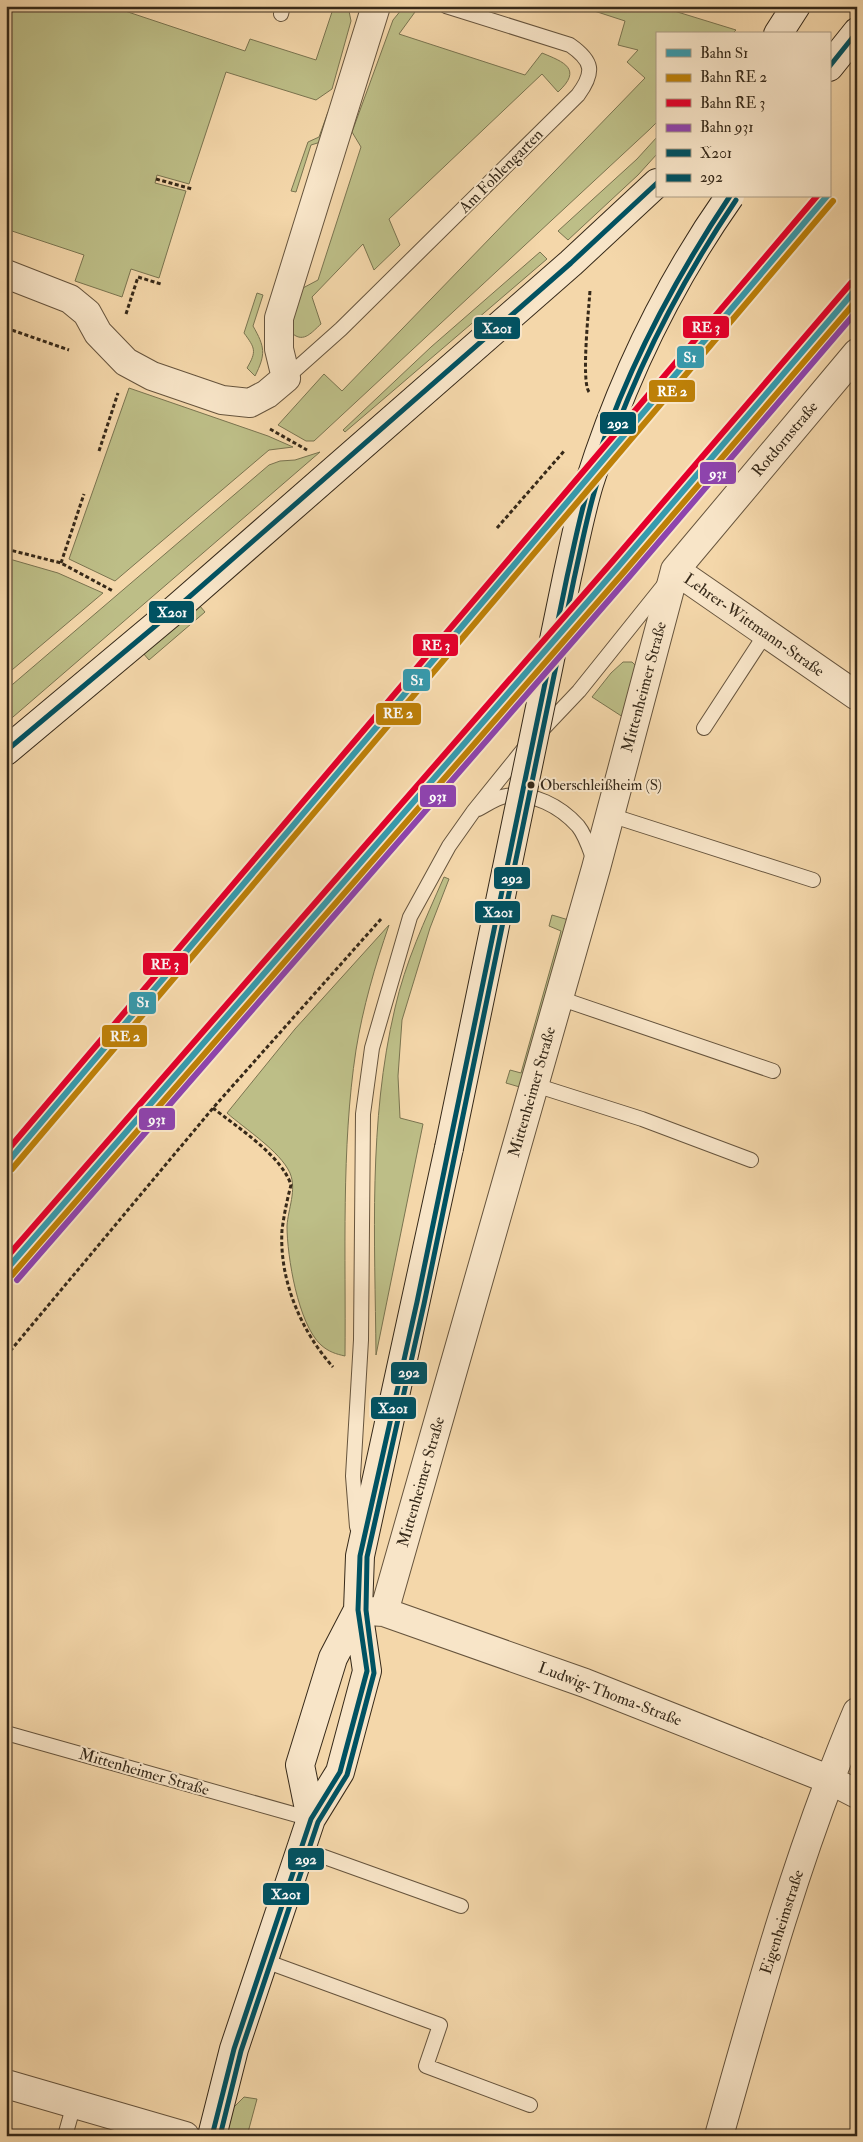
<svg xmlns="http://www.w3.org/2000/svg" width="863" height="2142" font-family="'IM FELL Double Pica',serif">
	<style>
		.green { fill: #bdbe87; stroke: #7a7450 }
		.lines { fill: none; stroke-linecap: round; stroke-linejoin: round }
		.service-casing { stroke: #66543d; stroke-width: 16 }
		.minor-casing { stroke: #66543d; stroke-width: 30 }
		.secondary-casing { stroke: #362919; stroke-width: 30 }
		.path { stroke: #362919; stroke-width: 3; stroke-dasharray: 4 2.5; stroke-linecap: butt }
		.service { stroke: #f8e5c8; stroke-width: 14 }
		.minor { stroke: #f8e5c8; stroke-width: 28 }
		.secondary { stroke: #f8e5c8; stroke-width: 28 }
		.secondary-bridge-casing { stroke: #362919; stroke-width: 30; stroke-linecap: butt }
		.secondary-bridge { stroke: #f8e5c8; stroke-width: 28 }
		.bus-1-casing { stroke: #f8e5c8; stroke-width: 9 }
		.bus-2-casing { stroke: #f8e5c8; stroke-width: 9 }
		.bus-1 { stroke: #005262; stroke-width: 5 }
		.bus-2 { stroke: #005262; stroke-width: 5 }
		.rail-1-casing { stroke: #f8e5c8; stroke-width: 10 }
		.rail-2-casing { stroke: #f8e5c8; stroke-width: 10 }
		.rail-3-casing { stroke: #f8e5c8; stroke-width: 10 }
		.rail-4-casing { stroke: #f8e5c8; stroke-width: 10 }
		.rail-1 { stroke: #369aad; stroke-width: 6 }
		.rail-2 { stroke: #bd8008; stroke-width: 6 }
		.rail-3 { stroke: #e4002b; stroke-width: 6 }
		.rail-4 { stroke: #8e44ad; stroke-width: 6 }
		.bus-dot { fill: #362919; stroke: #f8e5c8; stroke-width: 2 }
		.labels { text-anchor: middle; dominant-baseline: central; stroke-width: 4; stroke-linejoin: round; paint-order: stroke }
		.bus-label { font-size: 15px; fill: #362919; stroke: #f8e5c8; text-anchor: start }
		.street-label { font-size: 16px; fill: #362919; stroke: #f8e5c8 }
		.line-badge { stroke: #f8e5c8; stroke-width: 2 }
		.badge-label { font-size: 14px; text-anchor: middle; font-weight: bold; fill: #fff }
	</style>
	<rect width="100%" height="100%" fill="#f4d7aa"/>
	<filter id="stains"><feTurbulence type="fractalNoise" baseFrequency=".004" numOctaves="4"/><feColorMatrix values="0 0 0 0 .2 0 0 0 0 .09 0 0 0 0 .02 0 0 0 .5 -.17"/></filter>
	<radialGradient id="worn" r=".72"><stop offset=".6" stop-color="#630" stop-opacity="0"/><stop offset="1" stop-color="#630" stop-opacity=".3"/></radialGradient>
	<path class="green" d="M 6,6 L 110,6 L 245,51 L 250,39 L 316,60 L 334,6 L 348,6 L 351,21 L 332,89 L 316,100 L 226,72 L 189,184 L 157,175 L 155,183 L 186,191 L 159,278 L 131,269 L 122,297 L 75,281 L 84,255 L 6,229 Z
		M 579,6 L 658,6 L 736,30 L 732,34 L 657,34 L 657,122 L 650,129 L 314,441 L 306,441 L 278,425 L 324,374 L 342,391 L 645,78 L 627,62 L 638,50 L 618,45 L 625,21 Z
		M 402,9 L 415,12 L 399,34 L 525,75 L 542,53 C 564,62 583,69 558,92 L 542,74 L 389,219 L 400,245 L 374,270 L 363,244 L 312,297 L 321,324 C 312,332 304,343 293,334 L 291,321 L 301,289 L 318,280 L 361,147 L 352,132 L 393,20 Z
		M 328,112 L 332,114 L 324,141 L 311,145 L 296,192 L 291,191 L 308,142 L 319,137 Z
		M 657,137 L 657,154 L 638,175 L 568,240 L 558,231 L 637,159 Z
		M 540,252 L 547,259 L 345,432 L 343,430 L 431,347 Z
		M 257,293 L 263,295 L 253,326 C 265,347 266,354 255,376 L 247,368 C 257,351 255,348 244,333 Z
		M 129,388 L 268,436 L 293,447 L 269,450 L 115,581 L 69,559 Z
		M 320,452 L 6,723 L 6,690 L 269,465 L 280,461 L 295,460 Z
		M 6,558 L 58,573 L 103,593 L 6,675 Z
		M 199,605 L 205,612 L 149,660 L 143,653 Z
		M 623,662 L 632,662 L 638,668 L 626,719 L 592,697 L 611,673 Z
		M 444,877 L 449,879 L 430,928 L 402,1020 L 398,1076 L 400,1118 L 423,1124 L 376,1355 C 375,1239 368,1122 395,1008 C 405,963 425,920 444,877 Z
		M 552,915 L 572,921 L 523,1088 L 506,1083 L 510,1070 L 521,1073 L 561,931 L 549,926 Z
		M 389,925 C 375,966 363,1007 356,1050 C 341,1148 346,1256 345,1356 C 336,1354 329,1352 321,1345 C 298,1324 287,1256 287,1226 C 288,1209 297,1190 290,1173 C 280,1151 245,1129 227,1113 L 295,1029 Z
		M 244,2097 L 257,2099 L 247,2136 L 223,2136 L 230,2111 Z"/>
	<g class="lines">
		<defs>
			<path id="service" d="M 281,14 L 283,6
				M 286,378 L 341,329 L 578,95 C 595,72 593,61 570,45 L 446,6
				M 704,728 L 766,633
				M 478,809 C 486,805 497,797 506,796 C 533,792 560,806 578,826 C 586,836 590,850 594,861
				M 610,815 L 813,880
				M 559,998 L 773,1071
				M 535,1085 L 642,1119 L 751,1160
				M 357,1527 L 353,1476 L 361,1340 L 363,1114 L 372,1048 L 410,917 L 449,846 L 473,812 L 523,750 L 579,691 L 664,585
				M 6,1733 L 311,1819
				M 302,1849 L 461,1906
				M 265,1961 L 440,2025 L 426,2066 L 530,2105
				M 65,2136 L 74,2104"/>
			<path id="minor" d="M 6,274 L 70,299 L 87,313 L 98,333 L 126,362 L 152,376 L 222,400 L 250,403 L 267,394 L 286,378 L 279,349 L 279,318 L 376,6
				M 675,570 L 857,696
				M 367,1611 L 384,1612 L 585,1683 L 828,1779 L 857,1794
				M 384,1612 L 596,868 L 675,570 L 857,353
				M 6,2084 L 185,2136
				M 719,2136 C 759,1993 799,1849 857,1712"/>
			<path id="secondary" d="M 778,34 L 796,6
				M 829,67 L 857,32
				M 6,751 L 172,612 L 571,263 L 657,183
				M 311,1819 L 300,1765 L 333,1658 L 358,1610
				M 212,2136 L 234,2049 L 311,1819 L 340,1772 L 367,1671 L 358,1610 L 360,1556 L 449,1148"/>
		</defs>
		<use href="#service" class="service-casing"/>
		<use href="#minor" class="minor-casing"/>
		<use href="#secondary" class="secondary-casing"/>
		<path class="path" d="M 156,179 L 192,189
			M 126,314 L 138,277 L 161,284
			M 6,328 L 69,350
			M 589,392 C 581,381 589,308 590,290
			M 270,429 L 307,450
			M 99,451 L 118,393
			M 497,528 L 565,450
			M 6,549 L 61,563 L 113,591
			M 61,563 L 84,494
			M 213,1108 C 237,1127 282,1156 291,1185 C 287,1200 284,1215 282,1230 C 279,1280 301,1331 333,1367
			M 6,1356 L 213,1108 L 381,919"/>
		<use href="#service" class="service"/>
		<use href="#minor" class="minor"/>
		<use href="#secondary" class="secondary"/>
		<defs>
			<path id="secondary-bridge" d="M 449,1148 L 567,577 C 574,546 580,514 589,484 C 621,382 668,284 730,196"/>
		</defs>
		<use href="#secondary-bridge" class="secondary-bridge-casing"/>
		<use href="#secondary-bridge" class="secondary-bridge"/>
		<defs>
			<path id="bus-1" d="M 829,67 L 857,32
				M 6,751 L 172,612 L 571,263 L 657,183
				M 212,2136 L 234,2049 L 311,1819 L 340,1772 L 367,1671 L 358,1610 L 360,1556 L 417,1302 L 567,577 C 574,546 580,515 589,485 C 620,381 670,286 730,196"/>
			<path id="bus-2" d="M 220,2136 L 241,2051 L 318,1822 L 347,1775 L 374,1673 L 366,1610 L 367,1557 L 424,1304 L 574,579 C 581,548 587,516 596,486 C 628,384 676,289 736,200"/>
		</defs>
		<use href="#bus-1" class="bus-1-casing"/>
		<use href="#bus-2" class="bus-2-casing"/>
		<use href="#bus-1" class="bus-1"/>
		<use href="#bus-2" class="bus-2"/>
		<defs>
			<path id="rail-1" d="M 6,1164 L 827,196
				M 6,1270 L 618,567 L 857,288"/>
			<path id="rail-2" d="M 12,1169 L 833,201
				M 12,1275 L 624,572 L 857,300"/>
			<path id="rail-3" d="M 6,1152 L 817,196
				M 6,1258 L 612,562 L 851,283"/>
			<path id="rail-4" d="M 17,1280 L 629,577 L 857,311"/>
		</defs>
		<use href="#rail-1" class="rail-1-casing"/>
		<use href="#rail-2" class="rail-2-casing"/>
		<use href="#rail-3" class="rail-3-casing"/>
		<use href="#rail-4" class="rail-4-casing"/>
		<use href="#rail-1" class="rail-1"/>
		<use href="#rail-2" class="rail-2"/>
		<use href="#rail-3" class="rail-3"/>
		<use href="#rail-4" class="rail-4"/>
	</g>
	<circle class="bus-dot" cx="531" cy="785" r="4.5"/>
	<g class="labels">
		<g class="bus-label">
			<text x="540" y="785">Oberschleißheim (S)</text>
		</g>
		<g class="street-label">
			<text transform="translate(501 171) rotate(-45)">Am Fohlengarten</text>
			<text transform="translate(785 439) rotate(-50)">Rotdornstraße</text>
			<text transform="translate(754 625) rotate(35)">Lehrer-Wittmann-Straße</text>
			<text transform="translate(644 687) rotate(-75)">Mittenheimer Straße</text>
			<text transform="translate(532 1092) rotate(-74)">Mittenheimer Straße</text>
			<text transform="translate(421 1482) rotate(-74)">Mittenheimer Straße</text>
			<text transform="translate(610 1694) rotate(21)">Ludwig-Thoma-Straße</text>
			<text transform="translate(144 1772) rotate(16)">Mittenheimer Straße</text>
			<text transform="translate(782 1922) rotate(-72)">Eigenheimstraße</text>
		</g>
	</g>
	<g class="line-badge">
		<rect x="682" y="315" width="48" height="24" rx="5" fill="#e4002b"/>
		<rect x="473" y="316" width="48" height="24" rx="5" fill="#005262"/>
		<rect x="676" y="345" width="29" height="24" rx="5" fill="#369aad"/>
		<rect x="648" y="379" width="48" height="24" rx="5" fill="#bd8008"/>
		<rect x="599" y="411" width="38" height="24" rx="5" fill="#005262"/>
		<rect x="699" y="461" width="38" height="24" rx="5" fill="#8e44ad"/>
		<rect x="148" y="600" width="47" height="24" rx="5" fill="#005262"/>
		<rect x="412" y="633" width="47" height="24" rx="5" fill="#e4002b"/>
		<rect x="402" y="668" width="29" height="24" rx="5" fill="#369aad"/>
		<rect x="375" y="702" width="47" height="24" rx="5" fill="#bd8008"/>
		<rect x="419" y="784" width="38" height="24" rx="5" fill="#8e44ad"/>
		<rect x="493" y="866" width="38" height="24" rx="5" fill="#005262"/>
		<rect x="474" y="900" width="47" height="24" rx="5" fill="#005262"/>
		<rect x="142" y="952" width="47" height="24" rx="5" fill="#e4002b"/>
		<rect x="128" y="991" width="29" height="24" rx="5" fill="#369aad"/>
		<rect x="101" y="1024" width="47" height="24" rx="5" fill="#bd8008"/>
		<rect x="138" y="1107" width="38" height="24" rx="5" fill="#8e44ad"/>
		<rect x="390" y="1361" width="38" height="24" rx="5" fill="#005262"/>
		<rect x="370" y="1396" width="47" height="24" rx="5" fill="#005262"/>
		<rect x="287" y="1847" width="38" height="24" rx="5" fill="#005262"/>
		<rect x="262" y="1882" width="48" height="24" rx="5" fill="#005262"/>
	</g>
	<g class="badge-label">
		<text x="706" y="332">RE 3</text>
		<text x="497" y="333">X201</text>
		<text x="690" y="362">S1</text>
		<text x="672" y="396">RE 2</text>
		<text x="618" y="428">292</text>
		<text x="718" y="478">931</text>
		<text x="172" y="617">X201</text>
		<text x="436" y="650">RE 3</text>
		<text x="417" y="685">S1</text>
		<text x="398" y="718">RE 2</text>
		<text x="438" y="801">931</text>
		<text x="512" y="883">292</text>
		<text x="498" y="917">X201</text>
		<text x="165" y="969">RE 3</text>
		<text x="143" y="1007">S1</text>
		<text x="125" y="1041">RE 2</text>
		<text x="157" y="1124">931</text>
		<text x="409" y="1377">292</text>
		<text x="393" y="1413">X201</text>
		<text x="306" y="1864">292</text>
		<text x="286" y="1899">X201</text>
	</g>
	<rect width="863" height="2142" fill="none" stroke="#f4d7aa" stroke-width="25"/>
	<rect x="8" y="8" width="848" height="2127" fill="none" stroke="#362919" stroke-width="2.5"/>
	<rect x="12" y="12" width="838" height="2117" fill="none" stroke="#362919"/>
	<rect x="656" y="32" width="175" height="165" fill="#f8e5c8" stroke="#aa9a82"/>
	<rect x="666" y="49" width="25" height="8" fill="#369aad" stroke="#aa9a82"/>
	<text x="700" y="58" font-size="15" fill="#362919">Bahn S1</text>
	<rect x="666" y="74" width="25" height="8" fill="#bd8008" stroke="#aa9a82"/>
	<text x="700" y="82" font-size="15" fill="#362919">Bahn RE 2</text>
	<rect x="666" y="99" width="25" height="8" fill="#e4002b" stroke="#aa9a82"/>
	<text x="700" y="108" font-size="15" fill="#362919">Bahn RE 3</text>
	<rect x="666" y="124" width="25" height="8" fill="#8e44ad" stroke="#aa9a82"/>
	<text x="700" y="132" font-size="15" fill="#362919">Bahn 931</text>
	<rect x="666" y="149" width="25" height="8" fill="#005262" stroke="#aa9a82"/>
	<text x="700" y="158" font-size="15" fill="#362919">X201</text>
	<rect x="666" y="174" width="25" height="8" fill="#005262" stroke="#aa9a82"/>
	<text x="700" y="182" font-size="15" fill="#362919">292</text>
	<rect width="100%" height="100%" filter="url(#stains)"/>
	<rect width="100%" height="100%" fill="url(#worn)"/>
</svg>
